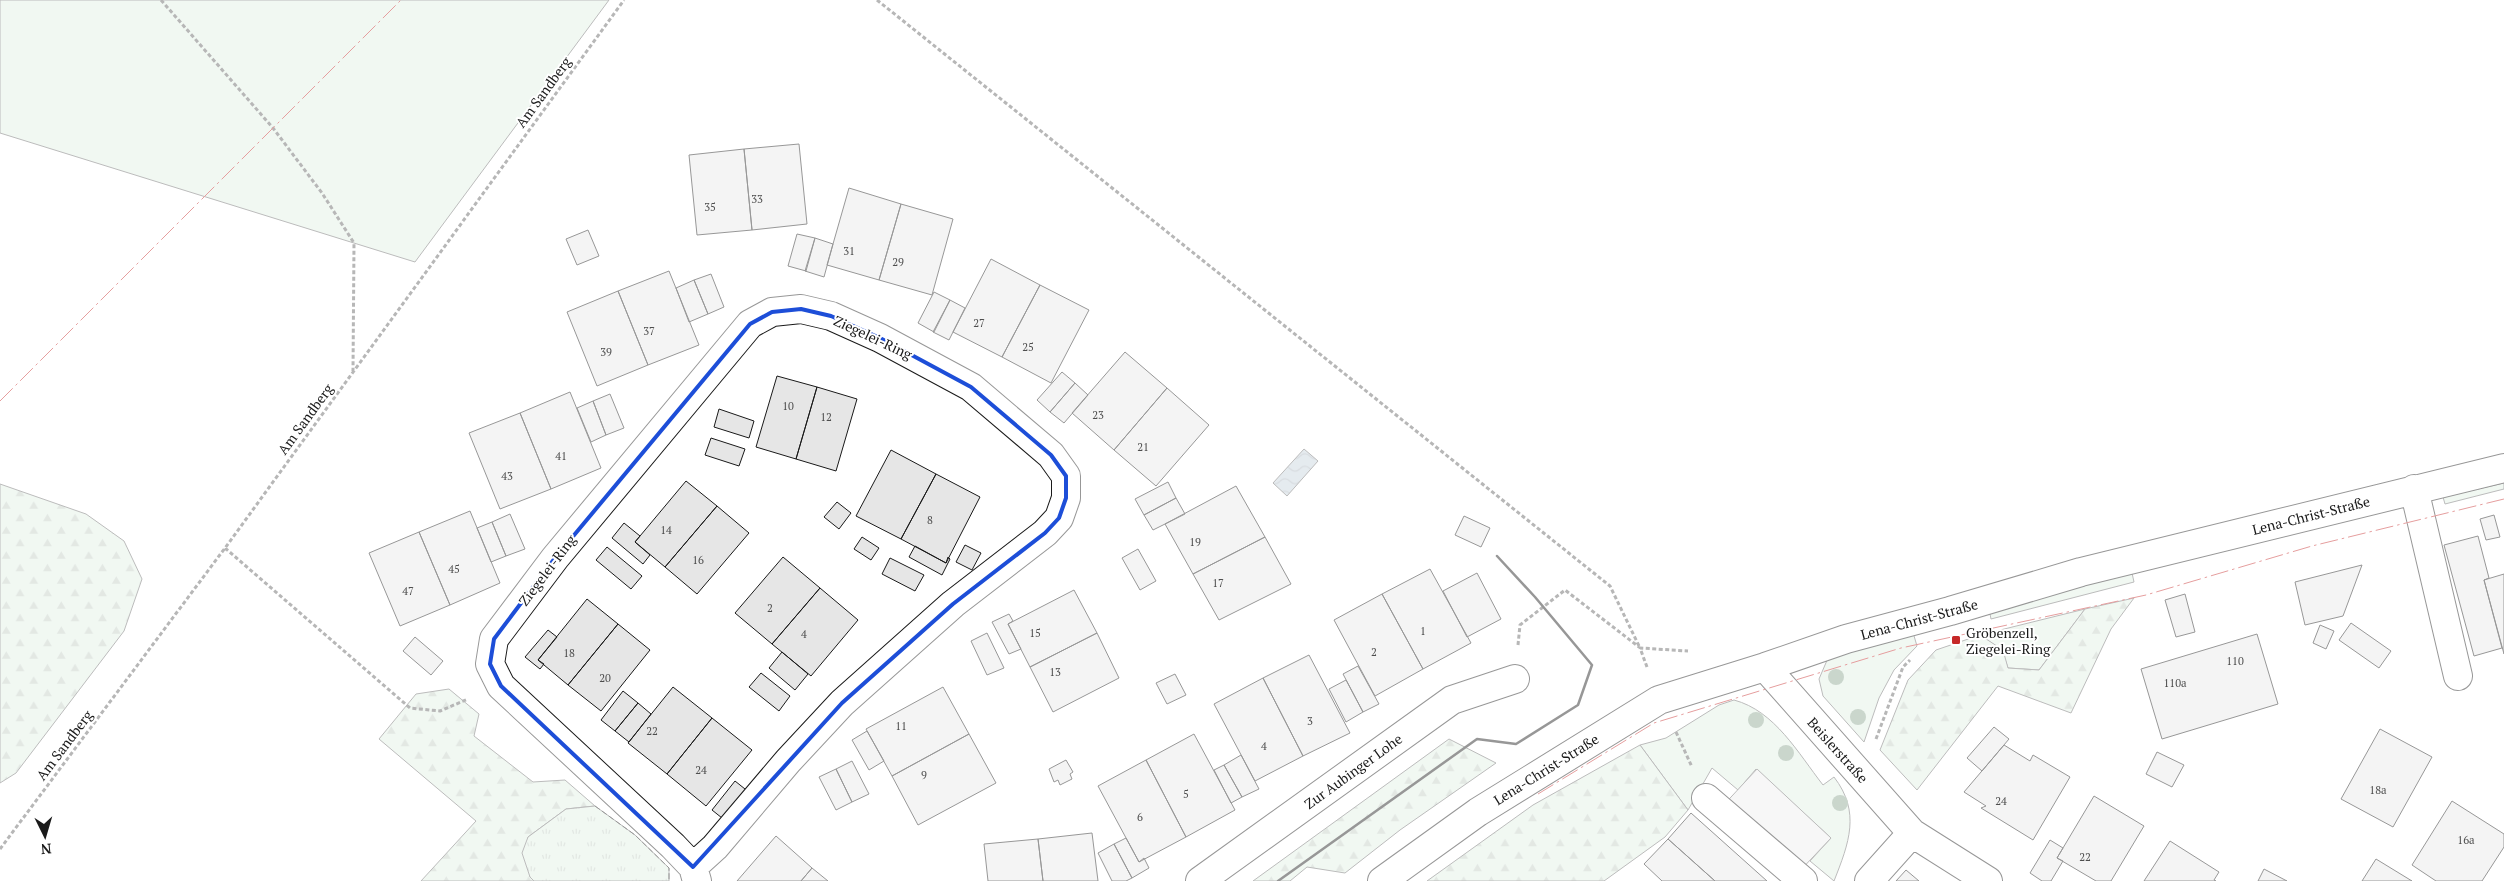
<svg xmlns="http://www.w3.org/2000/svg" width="2504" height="881" font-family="'PT Serif',serif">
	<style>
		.grass { fill: #e0efe3; stroke: #6a6a6a }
		.forest { fill: url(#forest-firs); stroke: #6a6a6a }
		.park { fill: url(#park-tufts); stroke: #6a6a6a }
		.parking { fill: #ededed; stroke: #6a6a6a }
		.water { fill: url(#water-waves); stroke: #6a6a6a }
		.building { fill: #e6e6e6; stroke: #1a1a1a }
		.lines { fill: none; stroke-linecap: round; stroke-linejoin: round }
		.minor-casing { stroke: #1a1a1a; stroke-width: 30 }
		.path { stroke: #5f5f5f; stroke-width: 3; stroke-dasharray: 4 2.5; stroke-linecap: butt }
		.minor { stroke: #fff; stroke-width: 28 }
		.fence { stroke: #1a1a1a; stroke-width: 1; stroke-dasharray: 6 2.5; stroke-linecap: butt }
		.wall { stroke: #1a1a1a; stroke-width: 2.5 }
		.power { stroke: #c62828; stroke-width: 1; stroke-dasharray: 18 4 2.5 4; stroke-linecap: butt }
		.tree { fill: #8aa48f }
		.marked { fill: none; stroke: #1d4ed8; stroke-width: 4; stroke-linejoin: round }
		.poi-dot { fill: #c62828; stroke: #fff; stroke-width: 2 }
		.labels { text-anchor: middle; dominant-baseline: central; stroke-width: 4; stroke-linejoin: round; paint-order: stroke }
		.number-label { font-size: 11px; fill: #4d4d4d }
		.street-label { font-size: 14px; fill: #1a1a1a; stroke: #fff }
		.poi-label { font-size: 14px; fill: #1a1a1a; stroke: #fff; text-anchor: start }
	</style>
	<defs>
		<pattern id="forest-firs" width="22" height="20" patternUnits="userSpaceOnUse" patternTransform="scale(1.25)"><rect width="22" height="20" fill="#e0efe3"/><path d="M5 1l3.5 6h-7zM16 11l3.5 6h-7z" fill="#c0ccc2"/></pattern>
		<pattern id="park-tufts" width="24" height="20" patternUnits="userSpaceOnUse" patternTransform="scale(1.25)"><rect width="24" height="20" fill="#e0efe3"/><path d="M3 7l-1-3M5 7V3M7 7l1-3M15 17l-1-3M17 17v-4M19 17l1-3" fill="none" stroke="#c0ccc2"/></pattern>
		<pattern id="water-waves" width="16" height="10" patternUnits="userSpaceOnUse" patternTransform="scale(1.25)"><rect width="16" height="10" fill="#c6d2dc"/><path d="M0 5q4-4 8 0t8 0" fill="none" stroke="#aab4bc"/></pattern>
	</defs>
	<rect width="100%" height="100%" fill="#fff"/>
	<path class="grass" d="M 0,0 L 609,0 L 415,262 L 0,133 Z
		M 2504,483 L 2504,489 L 2445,504 L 2443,497 Z
		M 2132,573 L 2134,582 L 1991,619 L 1989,609 Z
		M 2085,609 L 2039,670 L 2008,668 L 2002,650 L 1980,635 Z
		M 1912,629 L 1917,646 L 1894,670 L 1879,698 L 1864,742 L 1823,696 L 1819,679 L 1828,658 Z
		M 1734,700 C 1775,711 1798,753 1823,785 L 1834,777 C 1861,812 1849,843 1834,881 L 1810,861 L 1831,838 L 1756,769 L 1738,790 L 1712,768 L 1688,810 L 1640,745 L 1666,738 L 1719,705 Z"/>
	<path class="forest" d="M 0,484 L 86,514 L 124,541 L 142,579 L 124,631 L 16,773 L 0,783 Z
		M 2134,598 L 2111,629 L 2071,713 L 1998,686 L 1917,790 L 1880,750 L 1908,680 L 1936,650 L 1980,635 L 2003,650 L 2008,668 L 2039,670 L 2085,609 Z
		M 449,689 L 479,714 L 474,736 L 533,782 L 565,780 L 595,806 L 566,809 L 528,837 L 530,877 L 534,881 L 421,881 L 476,821 L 379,739 L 416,694 Z
		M 1449,739 L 1496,763 L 1400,830 L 1345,873 L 1307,867 L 1290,881 L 1253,881 Z
		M 1640,745 L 1688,810 L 1665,837 L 1604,881 L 1427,881 L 1533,805 Z"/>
	<path class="park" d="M 595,806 L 635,835 L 669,868 L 669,881 L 534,881 L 530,877 L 522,853 L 528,837 L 566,809 Z"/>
	<path class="parking" d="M 1757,769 L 1831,838 L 1796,875 L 1719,810 Z"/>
	<path class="water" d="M 1304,449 L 1318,461 L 1287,496 L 1273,483 Z"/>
	<path class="building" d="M 799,144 L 807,224 L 752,230 L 744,149 Z
		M 744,149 L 752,230 L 697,235 L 689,155 Z
		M 849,188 L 901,204 L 879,280 L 827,265 Z
		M 901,204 L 953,219 L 932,295 L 879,280 Z
		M 588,230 L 599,256 L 577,265 L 566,239 Z
		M 797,234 L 815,238 L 806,271 L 788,266 Z
		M 815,238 L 833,244 L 824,277 L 805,271 Z
		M 991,259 L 1040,285 L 1002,357 L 953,332 Z
		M 669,271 L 699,345 L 648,365 L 618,291 Z
		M 711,274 L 724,307 L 708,314 L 694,280 Z
		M 694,280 L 708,314 L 689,322 L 676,288 Z
		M 1040,285 L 1089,310 L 1051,383 L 1002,357 Z
		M 618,291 L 648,365 L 597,386 L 567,312 Z
		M 934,292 L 950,300 L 934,332 L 918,323 Z
		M 950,300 L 965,308 L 949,340 L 933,332 Z
		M 1125,352 L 1167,388 L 1114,450 L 1072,413 Z
		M 1062,372 L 1075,383 L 1050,412 L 1037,400 Z
		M 777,376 L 817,387 L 796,459 L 756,447 Z
		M 1075,383 L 1088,395 L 1064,423 L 1050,412 Z
		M 817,387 L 857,399 L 836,471 L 796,459 Z
		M 1167,388 L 1209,425 L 1156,486 L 1114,450 Z
		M 570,392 L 601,468 L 551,489 L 520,413 Z
		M 610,394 L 624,428 L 606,435 L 593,401 Z
		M 593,401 L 606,435 L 591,442 L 577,408 Z
		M 719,409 L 754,421 L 749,438 L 714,427 Z
		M 520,413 L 551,489 L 500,509 L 469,433 Z
		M 711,438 L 745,449 L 739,466 L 705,455 Z
		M 891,450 L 936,474 L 901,539 L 856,516 Z
		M 936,474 L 980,497 L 946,563 L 901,539 Z
		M 686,481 L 717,506 L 665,567 L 635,542 Z
		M 1168,482 L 1176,498 L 1144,515 L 1135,499 Z
		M 1236,486 L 1265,537 L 1193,574 L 1165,524 Z
		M 1176,498 L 1185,514 L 1153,530 L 1144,515 Z
		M 837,502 L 851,513 L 839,529 L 824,517 Z
		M 717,506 L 749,533 L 697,594 L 665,567 Z
		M 470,511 L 500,583 L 450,605 L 419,532 Z
		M 510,514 L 525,549 L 506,556 L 492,522 Z
		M 2494,515 L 2500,537 L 2486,540 L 2480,519 Z
		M 1464,516 L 1490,528 L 1481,547 L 1455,535 Z
		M 492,522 L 506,556 L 491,562 L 477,528 Z
		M 624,523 L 640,536 L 635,542 L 650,555 L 643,564 L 612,538 Z
		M 419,532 L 450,605 L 400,626 L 369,553 Z
		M 2478,536 L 2489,578 L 2484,580 L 2502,648 L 2474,656 L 2444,545 Z
		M 862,537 L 879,548 L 871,560 L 854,549 Z
		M 1265,537 L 1291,584 L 1219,620 L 1193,574 Z
		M 965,545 L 981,553 L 972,570 L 956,562 Z
		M 915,546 L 946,563 L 948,557 L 950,559 L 942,575 L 909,557 Z
		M 607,547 L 642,576 L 631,589 L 596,560 Z
		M 1138,549 L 1156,581 L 1140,590 L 1122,558 Z
		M 783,557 L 820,588 L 772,644 L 735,613 Z
		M 890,558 L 924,575 L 915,591 L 882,574 Z
		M 2362,565 L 2343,616 L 2305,625 L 2295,582 Z
		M 1430,569 L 1471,643 L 1423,669 L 1382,594 Z
		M 1477,573 L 1501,619 L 1467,637 L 1443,591 Z
		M 2504,574 L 2504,654 L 2484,580 Z
		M 820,588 L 858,620 L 811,676 L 772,644 Z
		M 1074,590 L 1097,633 L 1030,667 L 1008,624 Z
		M 1382,594 L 1423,669 L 1375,696 L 1334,620 Z
		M 2185,594 L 2195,632 L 2176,637 L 2165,600 Z
		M 587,599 L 618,624 L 568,685 L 538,660 Z
		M 1009,614 L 1013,621 L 1008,624 L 1021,649 L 1009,654 L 992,622 Z
		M 2351,623 L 2391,651 L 2379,668 L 2339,640 Z
		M 618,624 L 650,650 L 601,711 L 568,685 Z
		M 2320,625 L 2334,631 L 2326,649 L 2313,643 Z
		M 548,630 L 557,637 L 538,660 L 544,664 L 540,669 L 525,657 Z
		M 987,633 L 1004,668 L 987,675 L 971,641 Z
		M 1097,633 L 1119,678 L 1053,712 L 1030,667 Z
		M 2257,634 L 2278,704 L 2162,739 L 2141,669 Z
		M 415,637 L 443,661 L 431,675 L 403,651 Z
		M 782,652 L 808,674 L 795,690 L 769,668 Z
		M 1309,655 L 1350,733 L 1303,756 L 1263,678 Z
		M 1358,666 L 1379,704 L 1363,712 L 1343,674 Z
		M 761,673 L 790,696 L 779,711 L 749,687 Z
		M 1175,674 L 1186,695 L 1167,704 L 1156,683 Z
		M 1263,678 L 1303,756 L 1255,781 L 1214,704 Z
		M 1346,680 L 1363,712 L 1346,722 L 1329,689 Z
		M 673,687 L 712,718 L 667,774 L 628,743 Z
		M 943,687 L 969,734 L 892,776 L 866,729 Z
		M 623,691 L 638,703 L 615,731 L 601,720 Z
		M 638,703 L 651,714 L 629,742 L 615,731 Z
		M 712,718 L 752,750 L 706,806 L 667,774 Z
		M 1994,727 L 2009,739 L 1982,771 L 1967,758 Z
		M 2380,729 L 2432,757 L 2393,827 L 2341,799 Z
		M 867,731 L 884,761 L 869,770 L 852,740 Z
		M 969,734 L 996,783 L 918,825 L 892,776 Z
		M 1194,734 L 1235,810 L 1186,837 L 1146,760 Z
		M 2004,745 L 2030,761 L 2033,755 L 2070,777 L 2033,840 L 1981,808 L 1986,806 L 1964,792 Z
		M 2157,752 L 2184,765 L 2172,787 L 2146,774 Z
		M 1241,755 L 1259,789 L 1242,797 L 1224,765 Z
		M 1066,760 L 1073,772 L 1070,774 L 1072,779 L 1060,785 L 1058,780 L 1054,782 L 1049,769 Z
		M 1146,760 L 1186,837 L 1139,862 L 1098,786 Z
		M 852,761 L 869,794 L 852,802 L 836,769 Z
		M 1224,765 L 1242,797 L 1231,803 L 1214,770 Z
		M 836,769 L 852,802 L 836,810 L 819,777 Z
		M 735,781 L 750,793 L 727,822 L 712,810 Z
		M 2094,796 L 2144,826 L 2111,881 L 2096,881 L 2057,858 Z
		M 2452,801 L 2504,834 L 2504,847 L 2482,881 L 2436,881 L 2412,865 Z
		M 1691,813 L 1767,881 L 1715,881 L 1668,839 Z
		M 1092,833 L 1098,881 L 1043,881 L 1038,839 Z
		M 776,836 L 812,868 L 801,881 L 737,881 Z
		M 1126,838 L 1139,862 L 1144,858 L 1149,868 L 1132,878 L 1114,844 Z
		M 1038,839 L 1043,881 L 988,881 L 984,844 Z
		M 1668,839 L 1715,881 L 1662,881 L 1644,864 Z
		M 2050,840 L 2063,848 L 2057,858 L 2063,861 L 2051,881 L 2042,881 L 2030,873 Z
		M 2170,841 L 2219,872 L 2214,880 L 2216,881 L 2144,881 Z
		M 1114,844 L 1132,878 L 1126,881 L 1112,881 L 1098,853 Z
		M 2376,859 L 2412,881 L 2362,881 Z
		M 812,868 L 828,881 L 801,881 Z
		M 2264,869 L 2287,881 L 2258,881 Z
		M 1906,870 L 1919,881 L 1896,881 Z"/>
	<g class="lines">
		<defs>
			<path id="minor" d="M 2414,489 L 2458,676
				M 1765,667 L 1912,833 L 1988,881
				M 1706,798 L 1803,881
				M 693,867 L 715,847 L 788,761 L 842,703 L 953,604 L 1045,533 L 1059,518 L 1066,498 L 1066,476 L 1051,455 L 971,387 L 880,338 L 831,316 L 801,309 L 772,312 L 750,324 L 555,558 L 494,639 L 490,664 L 501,686 L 673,846 L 693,867 L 697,881
				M 1200,881 L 1452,700 L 1515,679
				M 1382,881 L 1478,812 L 1659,700 L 1765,667 L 1846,639 L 1950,611 L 2081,572 L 2504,468
				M 1869,881 L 1912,833"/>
		</defs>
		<use href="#minor" class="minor-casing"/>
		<path class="path" d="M 161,0 L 273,128 L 322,193 L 354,243 L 353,371
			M 877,0 L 1610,586 L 1640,648
			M 225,548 L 410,708 L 440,711 L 468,699
			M 1518,645 L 1520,625 L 1565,590 L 1639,647
			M 1647,667 L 1640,648 L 1688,651
			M 1676,732 L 1692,767
			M 1876,739 L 1903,667 L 1910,660
			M 0,849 L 225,548 L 624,0"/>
		<use href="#minor" class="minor"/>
		<path class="fence" d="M 595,806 L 635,835 L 669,868 L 669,881"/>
		<path class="wall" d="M 1278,881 L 1477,739 L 1516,744 L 1578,705 L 1592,665 L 1535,597 L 1497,556"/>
		<path class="power" d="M 0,401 L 401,0
			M 1538,794 L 1654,723 L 1901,648 L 2146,595 L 2312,546 L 2504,499"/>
	</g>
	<g class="tree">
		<circle cx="1836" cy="677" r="8"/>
		<circle cx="1858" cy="717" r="8"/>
		<circle cx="1756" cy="720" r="8"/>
		<circle cx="1786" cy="753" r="8"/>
		<circle cx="1840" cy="803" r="8"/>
	</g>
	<path d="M0 0H2504V881H0ZM 801,309 L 831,316 L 880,338 L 971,387 L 1051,455 L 1066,476 L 1066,498 L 1059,518 L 1045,533 L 953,604 L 842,703 L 693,867 L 501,686 L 490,664 L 494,639 L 555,558 L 750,324 L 772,312 Z" fill="#fff" fill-opacity=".55" fill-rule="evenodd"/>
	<path class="marked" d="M 801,309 L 831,316 L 880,338 L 971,387 L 1051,455 L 1066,476 L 1066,498 L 1059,518 L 1045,533 L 953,604 L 842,703 L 693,867 L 501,686 L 490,664 L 494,639 L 555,558 L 750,324 L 772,312 Z"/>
	<rect class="poi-dot" x="1951" y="635" width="10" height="10" rx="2.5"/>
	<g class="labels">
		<g class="number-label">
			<text x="757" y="199">33</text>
			<text x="710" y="207">35</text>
			<text x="849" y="251">31</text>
			<text x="898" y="262">29</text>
			<text x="979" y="323">27</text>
			<text x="649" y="331">37</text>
			<text x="1028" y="347">25</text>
			<text x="606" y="352">39</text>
			<text x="788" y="406">10</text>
			<text x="1098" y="415">23</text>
			<text x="826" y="417">12</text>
			<text x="1143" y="447">21</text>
			<text x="561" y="456">41</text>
			<text x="507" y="476">43</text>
			<text x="930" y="520">8</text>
			<text x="666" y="530">14</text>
			<text x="1195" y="542">19</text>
			<text x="698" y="560">16</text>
			<text x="454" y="569">45</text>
			<text x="1218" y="583">17</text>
			<text x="408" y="591">47</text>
			<text x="770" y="608">2</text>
			<text x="1423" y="631">1</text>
			<text x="1035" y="633">15</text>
			<text x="804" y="634">4</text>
			<text x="1374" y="652">2</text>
			<text x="569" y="653">18</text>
			<text x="2235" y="661">110</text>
			<text x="1055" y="672">13</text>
			<text x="605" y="678">20</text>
			<text x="2175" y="683">110a</text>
			<text x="1310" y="721">3</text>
			<text x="901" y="726">11</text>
			<text x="652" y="731">22</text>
			<text x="1264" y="746">4</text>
			<text x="701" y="770">24</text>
			<text x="924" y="775">9</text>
			<text x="2378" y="790">18a</text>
			<text x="1186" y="794">5</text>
			<text x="2001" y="801">24</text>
			<text x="1140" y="817">6</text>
			<text x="2466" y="840">16a</text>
			<text x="2085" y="857">22</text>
		</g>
		<g class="street-label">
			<text transform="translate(543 92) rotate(-54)">Am Sandberg</text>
			<text transform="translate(873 337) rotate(25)">Ziegelei-Ring</text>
			<text transform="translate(305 419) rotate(-54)">Am Sandberg</text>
			<text transform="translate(2311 515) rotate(-14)">Lena-Christ-Straße</text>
			<text transform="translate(547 570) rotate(-53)">Ziegelei-Ring</text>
			<text transform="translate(1919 619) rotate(-15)">Lena-Christ-Straße</text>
			<text transform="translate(64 745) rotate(-53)">Am Sandberg</text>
			<text transform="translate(1838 750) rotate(48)">Beislerstraße</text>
			<text transform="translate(1546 769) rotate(-32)">Lena-Christ-Straße</text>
			<text transform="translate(1353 771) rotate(-36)">Zur Aubinger Lohe</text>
		</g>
		<g class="poi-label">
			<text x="1966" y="632">Gröbenzell,<tspan x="1966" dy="16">Ziegelei-Ring</tspan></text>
		</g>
	</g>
	<g transform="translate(45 836) rotate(175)" stroke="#ffffff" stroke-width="4" paint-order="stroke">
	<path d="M0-4L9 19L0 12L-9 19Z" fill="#1a1a1a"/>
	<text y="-8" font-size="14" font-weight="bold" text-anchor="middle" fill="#1a1a1a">N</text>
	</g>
</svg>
